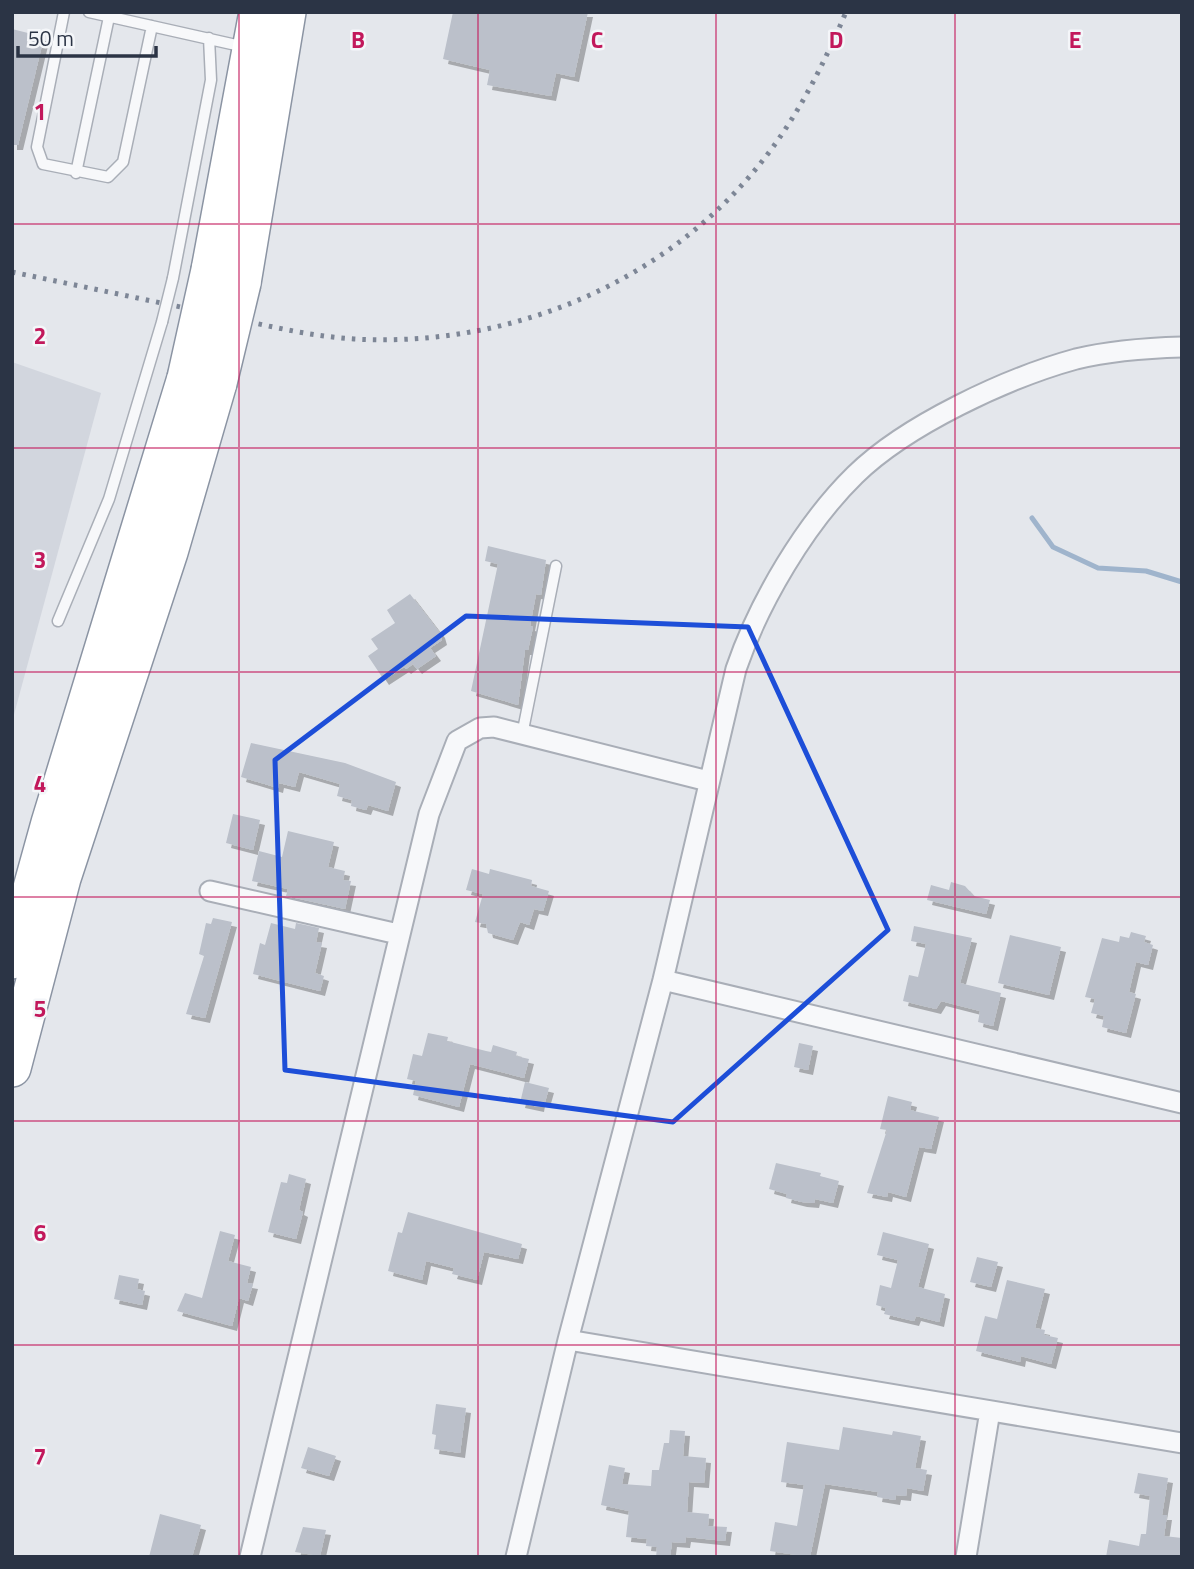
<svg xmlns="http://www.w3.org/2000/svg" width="1194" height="1569" font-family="'Titillium Web',sans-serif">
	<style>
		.built { fill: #d2d6de }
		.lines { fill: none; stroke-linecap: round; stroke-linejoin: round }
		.stream { stroke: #9fb4cc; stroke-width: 5 }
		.building { fill: #bbc0ca; filter: url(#shadow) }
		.lane-casing { stroke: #a9aeb7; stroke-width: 13 }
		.street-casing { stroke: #a9aeb7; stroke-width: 23 }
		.highway-casing { stroke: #8b94a3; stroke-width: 40 }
		.lane { stroke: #f7f8fa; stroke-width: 10 }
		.street { stroke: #f7f8fa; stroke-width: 19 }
		.highway { stroke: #fff; stroke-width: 37 }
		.rail { stroke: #7d8696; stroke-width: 5; stroke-dasharray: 3.5 7; stroke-linecap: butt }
		.lane-bridge-casing { stroke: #a9aeb7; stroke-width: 13; stroke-linecap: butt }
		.highway-bridge-casing { stroke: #8b94a3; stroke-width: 40; stroke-linecap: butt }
		.lane-bridge { stroke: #f7f8fa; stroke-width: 10 }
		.highway-bridge { stroke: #fff; stroke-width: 37 }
		.marked { fill: none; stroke: #1d4ed8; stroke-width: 5; stroke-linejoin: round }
		.grid { fill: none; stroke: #c2185b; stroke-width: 2; stroke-opacity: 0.55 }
		.grid-label { font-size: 23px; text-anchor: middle; font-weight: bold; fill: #c2185b; stroke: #f4f6f9; stroke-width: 5; stroke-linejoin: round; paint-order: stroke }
	</style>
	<defs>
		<filter id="shadow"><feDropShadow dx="5" dy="5" stdDeviation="0" flood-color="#0004"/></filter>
	</defs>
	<rect width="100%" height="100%" fill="#e4e7ec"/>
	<path class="built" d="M 12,362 L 101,393 L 12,722 Z"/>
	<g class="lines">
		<path class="stream" d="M 1032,518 L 1053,547 L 1098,568 L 1146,571 L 1182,582"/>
	</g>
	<path class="building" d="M 453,12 L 588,12 L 574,77 L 556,73 L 551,96 L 487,85 L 490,70 L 443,59 Z
		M 12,29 L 44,37 L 18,145 L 12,145 Z
		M 488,546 L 546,560 L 541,595 L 536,594 L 530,626 L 533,627 L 528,650 L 525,650 L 518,705 L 471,691 L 498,564 L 485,561 Z
		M 410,594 L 440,633 L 442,640 L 430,648 L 436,656 L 417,669 L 413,664 L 406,669 L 404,667 L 384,680 L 368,656 L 378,649 L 371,639 L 395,623 L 387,610 Z
		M 251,743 L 345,763 L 396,782 L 388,811 L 368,805 L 366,810 L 351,806 L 352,800 L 337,796 L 340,784 L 299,772 L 295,787 L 279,783 L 278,788 L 241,777 Z
		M 233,814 L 260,820 L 253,850 L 226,843 Z
		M 288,831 L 334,842 L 328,867 L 345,871 L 343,880 L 351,881 L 345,909 L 286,896 L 288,889 L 252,881 L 259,851 L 282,857 Z
		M 472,869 L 489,874 L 490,869 L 532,880 L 531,886 L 549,891 L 543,911 L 534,909 L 529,925 L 520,922 L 513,940 L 488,933 L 486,924 L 475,922 L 483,894 L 466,890 Z
		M 951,882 L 965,886 L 974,896 L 990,900 L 986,914 L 927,900 L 931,885 L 949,890 Z
		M 213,918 L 232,922 L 205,1018 L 186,1014 L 204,956 L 199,954 L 206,923 L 211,924 Z
		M 271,923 L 295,929 L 296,923 L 319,928 L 316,942 L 322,943 L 315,973 L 324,976 L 320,991 L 253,974 L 260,943 L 265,945 Z
		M 914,926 L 972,938 L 960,983 L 1001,993 L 993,1026 L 978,1022 L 980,1011 L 941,1001 L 936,1009 L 903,1001 L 909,975 L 918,977 L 926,944 L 911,941 Z
		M 1131,932 L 1146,936 L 1144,942 L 1153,945 L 1148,965 L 1136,962 L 1129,992 L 1136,994 L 1126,1033 L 1102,1027 L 1104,1016 L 1091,1013 L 1095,999 L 1085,997 L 1102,938 L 1119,942 L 1120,936 L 1129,938 Z
		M 1010,935 L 1061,947 L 1049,995 L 998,983 Z
		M 428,1033 L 448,1037 L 447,1041 L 486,1051 L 491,1052 L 493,1045 L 517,1052 L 516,1056 L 529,1059 L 524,1078 L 470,1064 L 459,1107 L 413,1095 L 416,1081 L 407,1079 L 413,1054 L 422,1056 Z
		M 799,1043 L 813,1046 L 808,1070 L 794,1067 Z
		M 525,1082 L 549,1088 L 545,1102 L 540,1101 L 539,1107 L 520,1103 Z
		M 888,1096 L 912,1102 L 910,1110 L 939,1117 L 931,1149 L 919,1147 L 906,1197 L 888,1192 L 887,1197 L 867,1193 L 887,1130 L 880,1129 Z
		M 776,1163 L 821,1173 L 820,1176 L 839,1181 L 833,1203 L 815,1199 L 814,1203 L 802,1202 L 786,1198 L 787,1194 L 769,1189 Z
		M 289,1174 L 306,1179 L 299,1210 L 303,1212 L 296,1239 L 268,1232 L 281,1182 L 287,1183 Z
		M 408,1212 L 522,1244 L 518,1259 L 484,1252 L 477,1280 L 452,1274 L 454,1268 L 426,1261 L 422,1280 L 388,1271 L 398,1232 L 402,1233 Z
		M 220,1231 L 235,1235 L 228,1261 L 251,1267 L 247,1283 L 253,1284 L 248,1301 L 239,1298 L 232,1326 L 177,1311 L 185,1293 L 202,1298 Z
		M 883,1232 L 929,1244 L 918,1287 L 945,1294 L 939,1322 L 916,1316 L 914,1321 L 884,1314 L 886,1308 L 876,1305 L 880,1285 L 891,1288 L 898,1260 L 877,1255 Z
		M 977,1257 L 998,1262 L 991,1287 L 970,1282 Z
		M 119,1275 L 139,1279 L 137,1289 L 145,1291 L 142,1305 L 114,1299 Z
		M 1007,1280 L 1045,1289 L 1035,1328 L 1045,1330 L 1044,1335 L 1058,1338 L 1051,1364 L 1021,1356 L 1020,1362 L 976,1351 L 985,1316 L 997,1319 Z
		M 436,1404 L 466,1408 L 460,1453 L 434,1449 L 436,1435 L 432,1434 Z
		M 843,1427 L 892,1435 L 893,1431 L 921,1436 L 915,1468 L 927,1470 L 923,1491 L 907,1488 L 906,1496 L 896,1495 L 895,1500 L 877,1497 L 878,1492 L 825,1484 L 810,1557 L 770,1551 L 775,1522 L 797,1526 L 804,1485 L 781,1482 L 787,1442 L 839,1450 Z
		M 670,1430 L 685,1431 L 683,1456 L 706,1458 L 704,1483 L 689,1482 L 687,1512 L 709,1514 L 708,1526 L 727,1527 L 725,1541 L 686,1537 L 685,1543 L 672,1542 L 670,1557 L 656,1557 L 657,1547 L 646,1546 L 647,1539 L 626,1537 L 629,1511 L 601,1505 L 609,1465 L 625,1468 L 622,1484 L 651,1486 L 652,1470 L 659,1470 L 664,1443 L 669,1443 Z
		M 308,1447 L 336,1456 L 329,1476 L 301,1468 Z
		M 1138,1473 L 1168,1478 L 1162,1515 L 1167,1515 L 1164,1536 L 1182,1538 L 1182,1557 L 1106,1557 L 1109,1540 L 1139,1546 L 1141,1534 L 1146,1534 L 1150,1496 L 1134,1493 Z
		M 160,1514 L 201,1525 L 192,1557 L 149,1557 Z
		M 303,1527 L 326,1530 L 320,1556 L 295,1552 Z"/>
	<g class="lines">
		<defs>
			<path id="lane" d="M 64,12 L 37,147 L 43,164 L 108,177 L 123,162 L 152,26
				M 89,12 L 245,47
				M 76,173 L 109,17
				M 173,278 L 211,80 L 209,38
				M 58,621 L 109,499 L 162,322
				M 522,735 L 556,566"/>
			<path id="street" d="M 210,891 L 398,934
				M 663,980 L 1182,1103
				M 568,1340 L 1182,1443
				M 250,1557 L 429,814 L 457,741 L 480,728 L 494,727 L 708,781
				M 516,1557 L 568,1340 L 663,980 L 736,669 C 759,602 805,524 855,475 C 906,425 1007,378 1076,359 C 1109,351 1148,348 1182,347
				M 966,1557 L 990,1411"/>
			<path id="highway" d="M 210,270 L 258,12
				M 242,283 L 287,12
				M 12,960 L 50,823 L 186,378
				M 12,1068 L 62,878 L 169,552 L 218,383"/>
		</defs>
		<use href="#lane" class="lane-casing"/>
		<use href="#street" class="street-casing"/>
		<use href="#highway" class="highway-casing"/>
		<use href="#lane" class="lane"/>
		<use href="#street" class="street"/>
		<use href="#highway" class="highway"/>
		<path class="rail" d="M 12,272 C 80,286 147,300 214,314 C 260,324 307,336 354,339 C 514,348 674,280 770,151 C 802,108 825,61 846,12"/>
		<defs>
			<path id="lane-bridge" d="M 162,322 L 173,278"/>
			<path id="highway-bridge" d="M 186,378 L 210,270
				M 218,383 L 242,283"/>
		</defs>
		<use href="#lane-bridge" class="lane-bridge-casing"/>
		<use href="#highway-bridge" class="highway-bridge-casing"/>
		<use href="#lane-bridge" class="lane-bridge"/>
		<use href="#highway-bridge" class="highway-bridge"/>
	</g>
	<path class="marked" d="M 466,616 L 748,627 L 888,930 L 673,1122 L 285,1070 L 275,760 Z"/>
	<path class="grid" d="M 239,12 L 239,1557M 478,12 L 478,1557M 716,12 L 716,1557M 955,12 L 955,1557M 12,224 L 1182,224M 12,448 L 1182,448M 12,672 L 1182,672M 12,897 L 1182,897M 12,1121 L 1182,1121M 12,1345 L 1182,1345"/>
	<g class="grid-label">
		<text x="358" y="48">B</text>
		<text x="597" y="48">C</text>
		<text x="836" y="48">D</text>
		<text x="1075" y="48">E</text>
		<text x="40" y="120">1</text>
		<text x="40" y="344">2</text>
		<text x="40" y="568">3</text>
		<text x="40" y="792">4</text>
		<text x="40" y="1017">5</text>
		<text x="40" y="1241">6</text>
		<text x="40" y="1465">7</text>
	</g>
	<rect width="1194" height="1569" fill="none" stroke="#2b3445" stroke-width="28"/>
	<path d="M18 46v10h138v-10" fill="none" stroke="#2b3445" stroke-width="3.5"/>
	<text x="28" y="46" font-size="21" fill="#2b3445" stroke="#f4f6f9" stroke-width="5" paint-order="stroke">50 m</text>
</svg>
